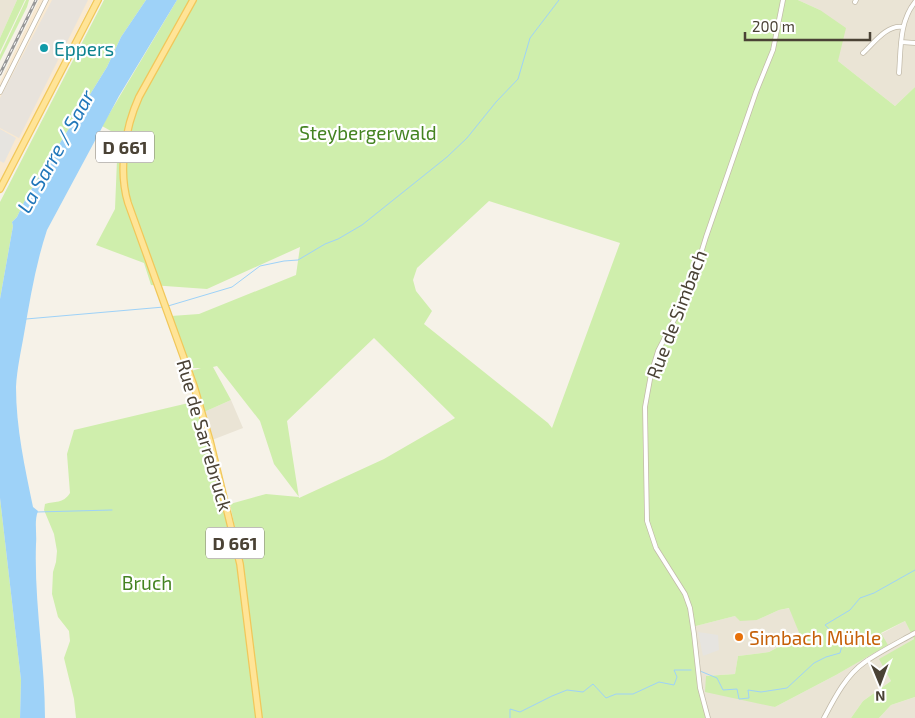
<svg xmlns="http://www.w3.org/2000/svg" width="915" height="718" font-family="'Exo 2',sans-serif">
	<style>
		.residential { fill: #eae4d5 }
		.commercial { fill: #f9e9d1 }
		.industrial { fill: #e8e3dc }
		.green { fill: #cfeeac; fill-rule: evenodd }
		.parking { fill: #e6e4e0 }
		.water { fill: #9ed2f8 }
		.lines { fill: none; stroke-linecap: round; stroke-linejoin: round }
		.stream { stroke: #9ed2f8; stroke-width: 1 }
		.street-casing { stroke: #c2baa9; stroke-width: 5.5 }
		.primary-casing { stroke: #f1c75a; stroke-width: 8 }
		.street { stroke: #fff; stroke-width: 4 }
		.primary { stroke: #ffe497; stroke-width: 5.5 }
		.rail-casing { stroke: #989898; stroke-width: 3 }
		.rail { stroke: #fff; stroke-width: 1; stroke-dasharray: 4; stroke-linecap: butt }
		.culture-dot { fill: #0f9aa8; stroke: #fff; stroke-width: 2 }
		.food-dot { fill: #e8710a; stroke: #fff; stroke-width: 2 }
		.labels { text-anchor: middle; dominant-baseline: central; stroke-width: 4.5; stroke-linejoin: round; paint-order: stroke }
		.shield { fill: #fff; stroke: #807b72; stroke-width: 1 }
		.shield-label { font-size: 18px; font-weight: bold; fill: #4a4235 }
		.culture-label { font-size: 19px; fill: #0d838f; stroke: #fff; text-anchor: start }
		.park-label { font-size: 19px; fill: #448321; stroke: #fff }
		.street-label { font-size: 19px; fill: #4a4235; stroke: #fff }
		.food-label { font-size: 19px; fill: #c56008; stroke: #fff; text-anchor: start }
		.water-label { font-size: 20px; font-style: italic; fill: #2177ba; stroke: #fff }
	</style>
	<rect width="100%" height="100%" fill="#f6f2e8"/>
	<path class="residential" d="M 0,0 L 17,0 L 0,38 Z
		M 798,0 L 915,0 L 915,87 L 895,106 L 838,61 L 820,10 Z
		M 231,400 L 243,428 L 212,440 L 204,412 Z
		M 790,608 L 800,635 L 769,652 L 738,656 L 735,674 L 706,676 L 775,707 L 836,675 L 887,645 L 881,634 L 905,621 L 914,639 L 880,659 L 891,681 L 863,701 L 851,718 L 707,718 L 692,627 L 735,616 L 757,620 L 779,610 Z
		M 915,697 L 915,718 L 879,718 L 891,705 Z"/>
	<path class="commercial" d="M 39,0 L 93,0 L 0,182 L 0,82 Z"/>
	<path class="industrial" d="M 52,0 L 88,0 L 19,138 L 0,128 L 0,98 Z"/>
	<path class="green" d="M 17,0 L 25,0 L 0,52 L 0,38 Z
		M 26,0 L 29,0 L 27,7 L 0,61 L 0,55 Z
		M 104,0 L 146,0 L 121,37 L 107,67 L 26,198 L 17,217 L 12,222 L 13,226 L 0,299 L 0,202 Z
		M 177,0 L 798,0 L 820,10 L 846,28 L 838,61 L 895,106 L 915,87 L 915,697 L 891,705 L 879,718 L 851,718 L 863,701 L 891,681 L 879,659 L 914,639 L 905,621 L 881,633 L 888,645 L 836,675 L 775,707 L 705,692 L 706,676 L 735,674 L 738,656 L 769,652 L 800,635 L 789,608 L 779,610 L 757,620 L 740,621 L 735,616 L 692,627 L 697,666 L 708,718 L 262,718 L 242,563 L 230,504 L 266,494 L 299,497 L 274,464 L 260,421 L 217,366 L 213,367 L 231,400 L 204,412 L 188,372 L 201,368 L 190,368 L 171,316 L 199,314 L 296,275 L 300,247 L 207,289 L 151,285 L 144,263 L 96,245 L 115,209 L 118,135 L 102,126 ZM 489,201 L 620,243 L 552,428 L 548,423 L 424,324 L 432,311 L 416,291 L 413,280 L 417,268 ZM 374,338 L 455,418 L 384,459 L 299,498 L 287,421 Z
		M 197,401 L 225,506 L 238,564 L 256,718 L 76,718 L 74,699 L 64,658 L 70,641 L 69,631 L 58,617 L 52,594 L 53,572 L 56,562 L 57,551 L 54,534 L 44,510 L 45,504 C 55,501 63,504 70,493 L 67,454 L 74,430 Z
		M 0,498 L 21,680 L 20,718 L 0,718 Z"/>
	<path class="parking" d="M 0,129 L 16,138 L 4,163 L 0,161 Z
		M 698,632 L 718,635 L 719,650 L 703,656 Z"/>
	<path class="water" d="M 146,0 L 177,0 L 119,96 L 47,230 C 36,263 30,299 24,334 C 21,351 17,369 16,387 C 16,428 25,468 33,507 L 38,511 C 34,521 37,533 36,544 C 34,603 45,660 45,718 L 20,718 L 21,680 L 0,498 L 0,299 L 13,226 L 12,222 L 17,217 L 26,198 L 107,67 L 121,37 Z"/>
	<g class="lines">
		<path class="stream" d="M 168,306 L 232,287 L 260,266 L 284,261 L 298,260 L 325,244 L 338,239 L 362,225 L 447,157 L 467,138 L 496,102 L 518,79 L 530,38 L 559,0
			M 26,319 L 164,307
			M 37,512 L 112,510
			M 700,671 L 717,678 L 723,690 L 737,689 L 739,699 L 749,698 L 748,690 L 761,692 L 787,688 L 814,663 L 826,657 L 840,653 L 843,642 L 825,625 L 850,610 L 860,598 L 874,593 L 915,570
			M 510,718 L 510,709 L 520,712 L 552,696 L 567,690 L 583,692 L 593,684 L 606,698 L 616,694 L 633,694 L 659,682 L 674,685 L 677,677 L 674,670 L 691,670"/>
		<defs>
			<path id="street" d="M 855,2 L 856,0
				M 901,42 L 915,43
				M 863,53 C 873,44 887,24 903,27
				M 899,73 C 901,49 899,22 915,2
				M 0,92 L 46,0
				M 708,718 L 700,688 L 694,634 L 690,608 L 685,594 L 656,548 L 647,521 L 645,407 L 651,374 L 658,351 L 690,289 L 706,237 L 756,92 L 773,50 L 783,0
				M 824,718 C 834,699 846,675 865,662 C 881,651 899,642 915,633"/>
			<path id="primary" d="M 193,0 L 139,97 C 125,128 118,170 128,203 L 194,386 L 210,441 L 240,564 L 259,718
				M 0,189 L 98,0"/>
		</defs>
		<use href="#street" class="street-casing"/>
		<use href="#primary" class="primary-casing"/>
		<use href="#street" class="street"/>
		<use href="#primary" class="primary"/>
		<defs>
			<path id="rail" d="M 0,74 L 36,0"/>
		</defs>
		<use href="#rail" class="rail-casing"/>
		<use href="#rail" class="rail"/>
	</g>
	<circle class="culture-dot" cx="44" cy="48" r="5"/>
	<circle class="food-dot" cx="739" cy="637" r="5"/>
	<g class="labels">
		<g class="shield">
			<rect x="96" y="131.5" width="58" height="31" rx="4"/>
			<rect x="206" y="527.5" width="58" height="31" rx="4"/>
		</g>
		<g class="shield-label">
			<text x="125" y="147">D 661</text>
			<text x="235" y="543">D 661</text>
		</g>
		<g class="culture-label">
			<text x="54" y="48">Eppers</text>
		</g>
		<g class="park-label">
			<text x="368" y="132">Steybergerwald</text>
			<text x="147" y="582">Bruch</text>
		</g>
		<g class="street-label">
			<text transform="translate(676 314) rotate(-69)">Rue de Simbach</text>
			<text transform="translate(205 435) rotate(74)">Rue de Sarrebruck</text>
		</g>
		<g class="food-label">
			<text x="749" y="637">Simbach Mühle</text>
		</g>
		<g class="water-label">
			<text transform="translate(55 151) rotate(-61)">La Sarre / Saar</text>
		</g>
	</g>
	<g transform="translate(880 683) rotate(179)" stroke="#ffffff" stroke-width="4" paint-order="stroke">
	<path d="M0-4L9 19L0 12L-9 19Z" fill="#4a4235"/>
	<text y="-8" font-size="14" font-weight="bold" text-anchor="middle" fill="#4a4235">N</text>
	</g>
	<path d="M745 32v8h125v-8" fill="none" stroke="#4a4235" stroke-width="2.5"/>
	<text x="752" y="32" font-size="15" fill="#4a4235" stroke="#ffffff" stroke-width="4" paint-order="stroke">200 m</text>
</svg>
